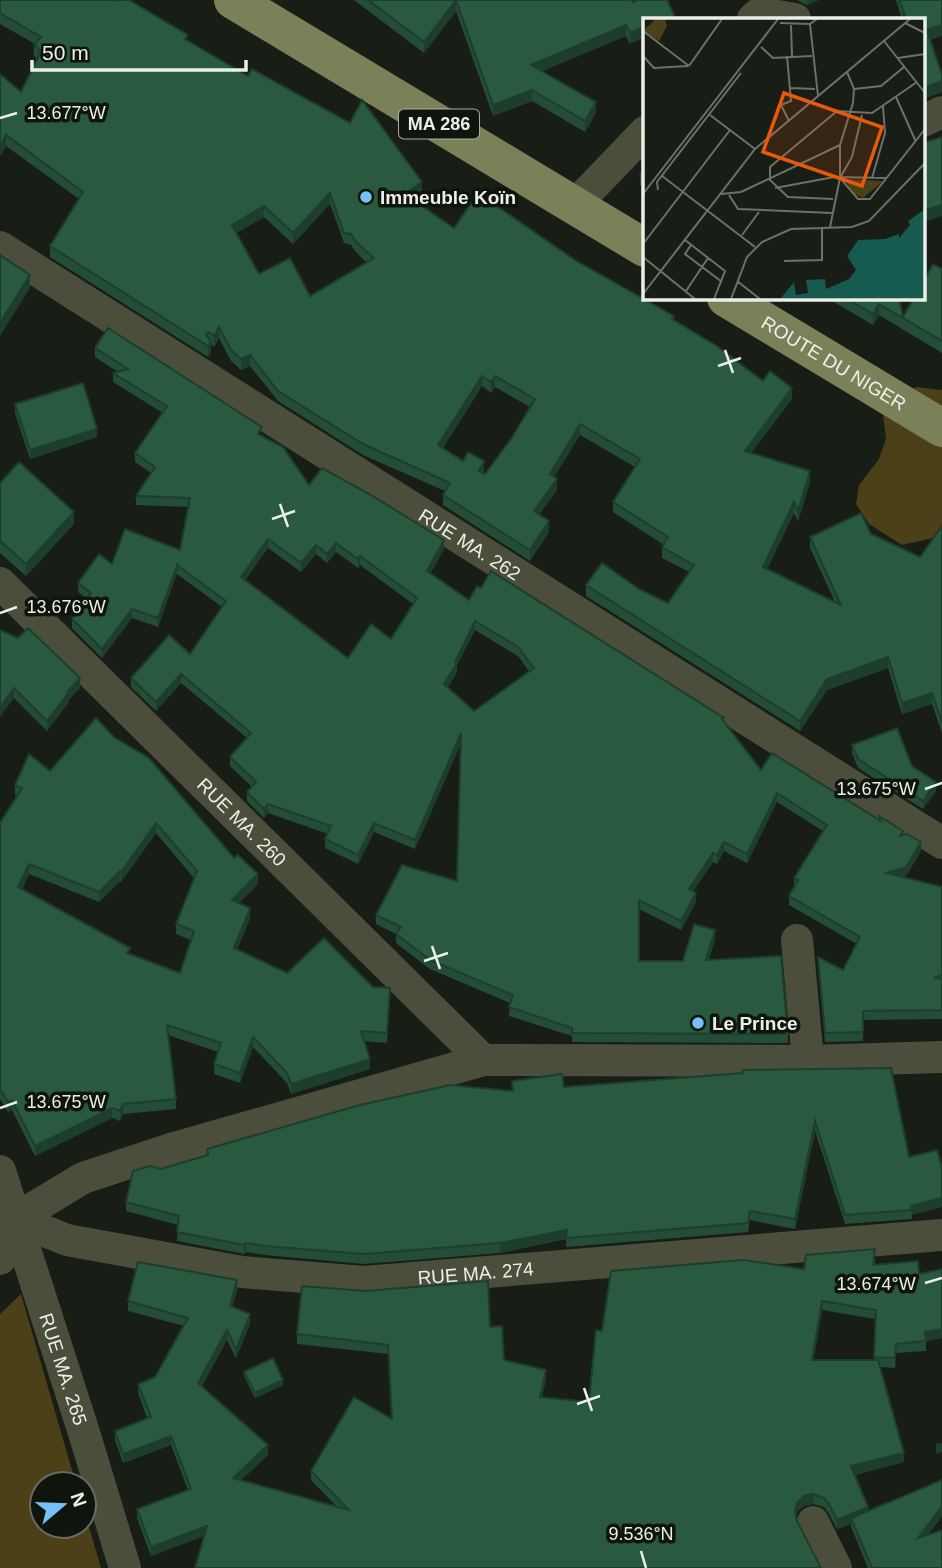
<svg xmlns="http://www.w3.org/2000/svg" width="942" height="1568" font-family="Arial,sans-serif">
	<style>
		.green { fill: #4b4017 }
		.lines { fill: none; stroke-linecap: round; stroke-linejoin: round }
		.minor { stroke: #4b4e3b; stroke-width: 32 }
		.major { stroke: #7a8158; stroke-width: 38 }
		.wall { fill: #234d36; fill-rule: evenodd }
		.shaded-wall { fill: #1d3e2c }
		.building { fill: #29593f; stroke: #1d3e2c; stroke-width: 2; fill-rule: evenodd }
		.ticks { fill: none; stroke: #ebefea; stroke-width: 2.5 }
		.poi-dot { fill: #77bff7; stroke: #0f140d; stroke-width: 2.5 }
		.labels { text-anchor: middle; dominant-baseline: central; stroke-width: 7; stroke-linejoin: round; paint-order: stroke }
		.shield { fill: #0f140d; stroke: #a9ada8; stroke-width: 2 }
		.shield-label { font-size: 18px; font-weight: bold; fill: #ebefea }
		.poi-label { font-size: 19px; font-weight: bold; fill: #ebefea; stroke: #0f140d; text-anchor: start }
		.street-label { font-size: 19px; fill: #ebefea; stroke: #0f140d }
		.inset-road { fill: none; stroke: #6c716b; stroke-width: 2 }
		.view { fill: #e8590c; fill-opacity: 0.15; stroke: #e8590c; stroke-width: 3.5 }
		.inset-edge { fill: none; stroke: #ebefea; stroke-width: 3.5 }
		.ticks-label { font-size: 18px; text-anchor: middle; fill: #ebefea; stroke: #0f140d; stroke-width: 7; stroke-linejoin: round; paint-order: stroke }
	</style>
	<rect width="100%" height="100%" fill="#181d16"/>
	<path class="green" d="M 916,387 L 942,390 L 942,536 L 902,545 L 869,524 L 856,504 L 859,485 L 879,459 L 886,439 L 883,414 Z
		M 21,1294 L 76,1484 L 42,1484 L 42,1526 L 84,1526 L 84,1510 L 101,1568 L 0,1568 L 0,1314 Z"/>
	<g class="lines">
		<g class="minor">
			<path d="M 753,19 L 760,13 L 795,19"/>
			<path d="M 923,121 L 942,112"/>
			<path d="M 574,206 L 645,132"/>
			<path id="s1" d="M 0,247 L 942,843"/>
			<path id="s2" d="M 0,583 L 483,1060"/>
			<path d="M 797,940 L 808,1061"/>
			<path id="s3" d="M 0,1171 L 85,1436 L 125,1568"/>
			<path d="M 1,1215 L 15,1219 L 83,1178 L 171,1149 L 483,1060 L 808,1061 L 942,1057"/>
			<path id="s4" d="M 0,1259 L 15,1219 L 67,1240 L 242,1272 L 364,1282 L 942,1235"/>
			<path d="M 813,1522 L 836,1568"/>
		</g>
		<g class="major">
			<path d="M 233,0 L 645,248"/>
			<path id="s5" d="M 726,298 L 942,428"/>
		</g>
	</g>
	<path class="wall" d="M 0,0 L 188,41 L 422,193 L 413,199 L 454,228 L 575,260 L 674,320 L 763,381 L 792,399 L 751,453 L 810,482 L 798,521 L 794,513 L 767,569 L 835,602 L 810,548 L 810,537 L 871,534 L 920,557 L 942,526 L 942,733 L 932,704 L 902,714 L 888,668 L 827,690 L 800,731 L 586,596 L 586,585 L 639,589 L 668,603 L 689,572 L 662,558 L 662,547 L 664,545 L 613,512 L 613,502 L 635,467 L 580,435 L 554,477 L 557,490 L 539,515 L 549,532 L 530,561 L 443,505 L 443,495 L 445,491 L 363,455 L 278,401 L 250,366 L 241,370 L 231,361 L 219,338 L 214,347 L 211,344 L 211,353 L 208,357 L 50,257 L 50,246 L 79,199 L 6,146 L 0,156 L 0,74 L 21,92 L 37,59 L 34,56 L 34,45 L 35,44 L 0,24 ZM 330,204 L 344,243 L 351,245 L 355,251 L 367,263 L 310,296 L 259,274 L 236,233 L 264,217 L 293,244 ZM 482,386 L 491,393 L 495,387 L 530,407 L 511,439 L 485,474 L 483,473 L 484,472 L 443,448 Z
		M 354,0 L 632,0 L 645,19 L 630,44 L 626,36 L 542,71 L 596,113 L 585,132 L 532,101 L 493,116 L 456,11 L 424,53 Z
		M 797,0 L 819,0 L 807,5 Z
		M 896,0 L 942,0 L 930,40 L 942,92 L 923,99 L 923,19 L 901,17 Z
		M 942,137 L 927,221 L 923,208 L 923,143 Z
		M 645,167 L 645,188 L 640,185 L 640,174 Z
		M 942,269 L 942,353 L 879,315 L 873,325 L 827,298 L 899,298 L 903,317 Z
		M 95,348 L 262,436 L 309,485 L 444,549 L 430,573 L 469,600 L 724,722 L 761,770 L 879,820 L 879,816 L 903,835 L 921,851 L 906,876 L 902,877 L 942,887 L 942,1019 L 863,1020 L 863,1041 L 825,1042 L 818,957 L 843,970 L 857,944 L 789,905 L 789,896 L 794,887 L 794,878 L 823,831 L 777,802 L 747,863 L 724,851 L 717,864 L 713,862 L 693,891 L 696,902 L 681,930 L 639,909 L 639,961 L 683,961 L 715,939 L 709,960 L 788,1034 L 788,1043 L 572,1042 L 572,1036 L 509,1016 L 510,1003 L 430,969 L 396,943 L 396,934 L 376,924 L 376,915 L 457,881 L 461,743 L 415,849 L 374,832 L 358,864 L 325,848 L 325,839 L 328,834 L 268,813 L 264,818 L 247,801 L 247,792 L 252,787 L 230,766 L 230,757 L 247,738 L 181,683 L 156,711 L 131,687 L 131,678 L 190,654 L 222,607 L 177,574 L 177,573 L 158,627 L 132,618 L 102,658 L 72,628 L 72,619 L 87,599 L 78,592 L 78,583 L 112,564 L 180,550 L 188,507 L 136,505 L 136,496 L 151,473 L 135,462 L 135,453 L 163,413 L 113,382 L 113,373 L 118,372 L 95,357 ZM 268,548 L 301,572 L 316,554 L 327,563 L 336,552 L 358,568 L 360,565 L 413,604 L 391,639 L 348,658 L 245,580 ZM 475,630 L 518,656 L 529,671 L 474,711 L 448,687 L 457,672 L 457,665 Z
		M 15,404 L 97,437 L 30,459 L 15,413 Z
		M 0,483 L 74,524 L 26,576 L 0,553 Z
		M 0,630 L 80,688 L 69,699 L 69,702 L 47,731 L 14,698 Z
		M 852,745 L 912,766 L 936,791 L 923,809 L 858,768 L 852,753 Z
		M 50,771 L 234,858 L 258,884 L 239,903 L 250,918 L 237,949 L 287,973 L 373,987 L 390,998 L 387,1043 L 364,1041 L 370,1069 L 291,1094 L 287,1083 L 253,1047 L 240,1083 L 214,1074 L 214,1064 L 218,1052 L 168,1035 L 176,1099 L 176,1109 L 123,1114 L 120,1121 L 112,1118 L 35,1156 L 12,1110 L 8,1112 L 0,1099 L 0,823 L 17,796 L 15,795 L 15,785 ZM 156,833 L 194,878 L 176,924 L 176,934 L 191,940 L 180,973 L 130,954 L 22,889 L 29,874 L 99,902 L 120,881 L 121,882 Z
		M 743,1073 L 909,1157 L 937,1150 L 912,1215 L 912,1219 L 845,1224 L 815,1131 L 795,1229 L 750,1220 L 748,1232 L 566,1247 L 566,1239 L 500,1253 L 364,1264 L 265,1255 L 246,1252 L 244,1254 L 177,1241 L 178,1225 L 126,1211 L 126,1202 L 161,1169 L 207,1155 L 207,1149 L 512,1091 L 512,1081 L 564,1087 Z
		M 875,1259 L 875,1264 L 926,1342 L 926,1351 L 896,1353 L 895,1368 L 880,1367 L 904,1462 L 855,1475 L 868,1511 L 942,1480 L 942,1516 L 928,1535 L 942,1568 L 868,1568 L 851,1527 L 851,1524 L 837,1529 L 829,1514 L 824,1507 L 813,1504 L 804,1506 L 797,1512 L 796,1518 L 204,1536 L 151,1556 L 137,1518 L 137,1509 L 188,1490 L 171,1445 L 123,1463 L 115,1440 L 115,1431 L 147,1418 L 138,1393 L 138,1384 L 155,1377 L 184,1326 L 128,1311 L 128,1301 L 237,1290 L 232,1307 L 250,1324 L 236,1358 L 227,1340 L 202,1386 L 268,1455 L 240,1481 L 337,1507 L 311,1480 L 311,1471 L 392,1419 L 388,1354 L 297,1344 L 297,1334 L 490,1327 L 504,1360 L 546,1379 L 542,1397 L 589,1402 L 602,1331 L 804,1269 ZM 822,1310 L 875,1319 L 874,1360 L 813,1360 Z
		M 244,1372 L 283,1385 L 255,1398 L 244,1376 Z"/>
	<path class="shaded-wall" d="M 456,0 L 456,11 L 424,53 L 424,42 Z
		M 807,0 L 819,0 L 807,5 Z
		M 626,25 L 626,36 L 531,76 L 531,65 Z
		M 942,25 L 942,36 L 927,41 L 927,30 Z
		M 645,26 L 645,37 L 630,44 L 630,33 Z
		M 942,81 L 942,92 L 923,99 L 923,88 Z
		M 532,90 L 532,101 L 493,116 L 493,105 Z
		M 596,102 L 596,113 L 585,132 L 585,121 Z
		M 6,135 L 6,146 L 0,156 L 0,145 Z
		M 422,182 L 422,193 L 405,205 L 405,194 Z
		M 330,193 L 330,204 L 293,244 L 293,233 Z
		M 942,205 L 942,216 L 927,221 L 927,210 Z
		M 264,206 L 264,217 L 232,236 L 232,225 Z
		M 30,275 L 30,288 L 0,336 L 0,323 Z
		M 879,304 L 879,315 L 873,325 L 873,314 Z
		M 219,327 L 219,338 L 214,347 L 214,336 Z
		M 211,342 L 211,353 L 208,357 L 208,346 Z
		M 250,355 L 250,366 L 241,370 L 241,359 Z
		M 482,376 L 482,386 L 438,456 L 438,445 Z
		M 495,376 L 495,387 L 491,393 L 491,382 Z
		M 792,388 L 792,399 L 745,461 L 745,451 Z
		M 580,424 L 580,435 L 550,484 L 550,474 Z
		M 97,429 L 97,437 L 30,459 L 30,450 Z
		M 484,461 L 484,472 L 479,481 L 479,471 Z
		M 810,471 L 810,482 L 798,521 L 798,511 Z
		M 557,479 L 557,490 L 534,522 L 534,511 Z
		M 794,502 L 794,513 L 763,578 L 763,567 Z
		M 74,512 L 74,524 L 26,576 L 26,564 Z
		M 549,521 L 549,532 L 530,561 L 530,550 Z
		M 268,539 L 268,548 L 241,586 L 241,577 Z
		M 444,540 L 444,549 L 427,580 L 427,571 Z
		M 336,543 L 336,552 L 327,563 L 327,554 Z
		M 316,545 L 316,554 L 301,572 L 301,563 Z
		M 360,556 L 360,565 L 358,568 L 358,559 Z
		M 178,563 L 177,573 L 158,627 L 158,618 Z
		M 132,609 L 132,618 L 102,658 L 102,649 Z
		M 475,621 L 475,630 L 457,665 L 457,672 L 444,693 L 444,684 Z
		M 888,657 L 888,668 L 827,690 L 800,731 L 800,721 L 827,679 Z
		M 181,674 L 181,683 L 156,711 L 156,702 Z
		M 80,678 L 80,688 L 69,699 L 69,702 L 47,731 L 47,721 L 68,691 Z
		M 14,688 L 14,698 L 0,717 L 0,708 Z
		M 932,693 L 932,704 L 902,714 L 902,703 Z
		M 461,733 L 461,742 L 415,849 L 415,840 Z
		M 936,782 L 936,791 L 923,809 L 923,801 Z
		M 777,793 L 777,802 L 747,863 L 747,854 Z
		M 268,804 L 268,813 L 264,818 L 264,809 Z
		M 156,823 L 156,833 L 121,882 L 121,872 Z
		M 374,823 L 374,832 L 358,864 L 358,855 Z
		M 724,842 L 724,851 L 717,864 L 717,855 Z
		M 921,842 L 921,851 L 906,876 L 887,882 L 887,873 Z
		M 713,853 L 713,862 L 689,898 L 689,889 Z
		M 29,864 L 29,874 L 18,897 L 18,887 Z
		M 120,871 L 120,881 L 99,902 L 99,892 Z
		M 258,874 L 258,884 L 232,910 L 232,900 Z
		M 696,893 L 696,902 L 681,930 L 681,921 Z
		M 250,908 L 250,918 L 234,958 L 234,948 Z
		M 715,930 L 715,939 L 706,969 L 706,960 Z
		M 253,1037 L 253,1047 L 240,1083 L 240,1073 Z
		M 370,1059 L 370,1069 L 291,1094 L 291,1084 Z
		M 12,1100 L 12,1110 L 8,1112 L 8,1102 Z
		M 123,1104 L 123,1114 L 120,1121 L 120,1111 Z
		M 112,1108 L 112,1118 L 35,1156 L 35,1146 Z
		M 815,1121 L 815,1131 L 795,1229 L 795,1219 Z
		M 942,1198 L 942,1207 L 912,1215 L 911,1206 Z
		M 567,1230 L 567,1239 L 500,1253 L 500,1243 Z
		M 246,1243 L 246,1252 L 244,1254 L 244,1245 Z
		M 237,1280 L 237,1290 L 230,1315 L 230,1306 Z
		M 822,1301 L 822,1310 L 812,1370 L 812,1360 Z
		M 250,1314 L 250,1324 L 236,1358 L 236,1349 Z
		M 942,1329 L 942,1338 L 925,1342 L 925,1332 Z
		M 227,1330 L 227,1340 L 198,1392 L 198,1383 Z
		M 546,1370 L 546,1379 L 540,1406 L 540,1397 Z
		M 283,1380 L 283,1385 L 255,1398 L 255,1393 Z
		M 171,1436 L 171,1445 L 123,1463 L 123,1454 Z
		M 942,1443 L 942,1452 L 936,1454 L 936,1444 Z
		M 268,1445 L 268,1455 L 233,1488 L 233,1478 Z
		M 904,1453 L 904,1462 L 851,1476 L 851,1466 Z
		M 813,1494 L 813,1504 L 804,1506 L 797,1512 L 795,1522 L 795,1512 L 797,1503 L 804,1496 Z
		M 942,1506 L 942,1516 L 918,1547 L 918,1538 Z
		M 868,1507 L 868,1517 L 851,1518 L 851,1524 L 837,1529 L 837,1520 Z
		M 207,1526 L 207,1535 L 151,1556 L 151,1547 Z"/>
	<path class="building" d="M 0,0 L 116,0 L 118,1 L 118,0 L 129,0 L 188,35 L 185,39 L 248,76 L 252,69 L 350,123 L 362,100 L 422,182 L 405,194 L 454,228 L 478,193 L 575,260 L 674,316 L 672,319 L 717,346 L 763,381 L 770,371 L 792,388 L 745,451 L 810,471 L 798,511 L 794,502 L 763,567 L 841,605 L 810,537 L 861,513 L 871,534 L 920,557 L 942,526 L 942,722 L 932,693 L 902,703 L 888,657 L 827,679 L 800,721 L 586,585 L 602,563 L 639,589 L 668,603 L 694,565 L 662,547 L 668,537 L 613,502 L 640,459 L 580,424 L 550,474 L 557,479 L 534,511 L 549,521 L 530,550 L 443,495 L 450,483 L 363,444 L 278,391 L 250,355 L 241,359 L 231,350 L 219,327 L 214,336 L 209,332 L 206,335 L 211,342 L 208,346 L 50,246 L 83,192 L 6,135 L 0,145 L 0,74 L 21,92 L 41,51 L 34,45 L 41,37 L 0,13 ZM 330,193 L 344,233 L 351,234 L 355,241 L 374,258 L 310,296 L 290,258 L 259,274 L 232,225 L 264,206 L 293,233 ZM 482,376 L 491,382 L 495,376 L 535,399 L 511,439 L 485,474 L 479,471 L 484,461 L 468,452 L 463,461 L 438,445 Z
		M 368,0 L 632,0 L 633,2 L 637,0 L 667,0 L 676,19 L 645,19 L 645,26 L 630,33 L 626,25 L 531,65 L 596,102 L 585,121 L 532,90 L 493,105 L 456,0 L 424,42 Z
		M 899,0 L 942,0 L 942,25 L 927,30 L 942,75 L 942,81 L 923,88 L 923,19 L 893,19 L 905,15 Z
		M 942,137 L 942,205 L 927,210 L 923,197 L 923,143 Z
		M 645,167 L 645,177 L 640,174 Z
		M 0,255 L 30,275 L 0,323 Z
		M 933,264 L 942,269 L 942,341 L 879,304 L 873,314 L 846,298 L 899,298 L 903,317 L 914,298 L 923,298 L 923,282 Z
		M 108,328 L 262,427 L 258,434 L 283,447 L 309,485 L 322,468 L 371,495 L 444,540 L 427,571 L 469,600 L 477,586 L 481,588 L 491,571 L 724,718 L 722,719 L 761,770 L 772,753 L 881,821 L 879,816 L 903,831 L 900,836 L 907,834 L 921,842 L 906,867 L 887,873 L 942,887 L 942,975 L 934,978 L 942,979 L 942,1010 L 863,1011 L 863,1032 L 825,1033 L 818,957 L 843,970 L 860,937 L 789,896 L 798,880 L 794,878 L 827,825 L 777,793 L 747,854 L 724,842 L 717,855 L 713,853 L 689,889 L 696,893 L 681,921 L 639,900 L 639,961 L 683,961 L 694,924 L 715,930 L 706,960 L 781,956 L 788,1034 L 572,1033 L 572,1028 L 509,1007 L 513,995 L 430,960 L 396,934 L 401,927 L 376,915 L 402,865 L 457,881 L 461,733 L 415,840 L 374,823 L 358,855 L 325,839 L 331,826 L 268,804 L 264,809 L 247,792 L 256,782 L 230,757 L 251,733 L 181,674 L 156,702 L 131,678 L 169,635 L 190,654 L 226,601 L 177,565 L 178,563 L 158,618 L 132,609 L 102,649 L 72,619 L 91,593 L 78,583 L 99,554 L 112,564 L 125,529 L 180,550 L 190,498 L 136,496 L 155,467 L 135,453 L 167,406 L 113,373 L 128,369 L 95,348 ZM 268,539 L 301,563 L 316,545 L 327,554 L 336,543 L 358,559 L 360,556 L 417,598 L 391,639 L 371,624 L 348,658 L 241,577 ZM 475,621 L 518,647 L 534,668 L 474,711 L 444,684 L 457,663 L 455,662 Z
		M 83,383 L 97,429 L 30,450 L 15,404 Z
		M 19,462 L 74,512 L 26,564 L 0,541 L 0,483 Z
		M 28,628 L 80,678 L 68,691 L 69,692 L 47,721 L 14,688 L 0,708 L 0,630 L 18,638 Z
		M 96,718 L 114,737 L 149,758 L 234,858 L 238,855 L 258,874 L 232,900 L 250,908 L 234,948 L 287,973 L 324,938 L 373,987 L 390,988 L 387,1033 L 361,1031 L 370,1059 L 291,1084 L 287,1073 L 253,1037 L 240,1073 L 214,1064 L 221,1043 L 167,1025 L 176,1099 L 123,1104 L 120,1111 L 112,1108 L 35,1146 L 12,1100 L 8,1102 L 0,1089 L 0,823 L 22,788 L 15,785 L 29,754 L 50,771 ZM 156,823 L 197,871 L 176,924 L 194,931 L 180,973 L 127,953 L 130,948 L 18,887 L 29,864 L 99,892 L 120,871 L 121,872 Z
		M 897,728 L 912,766 L 936,782 L 923,801 L 858,759 L 852,745 Z
		M 891,1068 L 909,1157 L 937,1150 L 942,1168 L 942,1198 L 911,1206 L 912,1210 L 845,1215 L 815,1121 L 795,1219 L 750,1211 L 748,1223 L 566,1238 L 567,1230 L 500,1243 L 364,1254 L 265,1246 L 246,1243 L 244,1245 L 177,1232 L 179,1216 L 126,1202 L 133,1171 L 150,1166 L 161,1169 L 208,1155 L 207,1149 L 360,1105 L 450,1085 L 513,1091 L 512,1081 L 562,1074 L 564,1087 L 743,1073 L 743,1070 Z
		M 875,1249 L 873,1265 L 918,1261 L 919,1274 L 942,1269 L 942,1329 L 925,1332 L 926,1341 L 896,1344 L 895,1358 L 874,1357 L 876,1310 L 822,1301 L 812,1360 L 878,1360 L 904,1453 L 851,1466 L 868,1507 L 837,1520 L 829,1504 L 824,1498 L 813,1494 L 804,1496 L 797,1503 L 795,1512 L 797,1521 L 821,1568 L 195,1568 L 207,1526 L 151,1547 L 137,1509 L 191,1489 L 171,1436 L 123,1454 L 115,1431 L 151,1417 L 138,1384 L 155,1377 L 188,1318 L 128,1301 L 138,1262 L 237,1280 L 230,1306 L 250,1314 L 236,1349 L 227,1330 L 198,1383 L 268,1445 L 233,1478 L 349,1510 L 311,1471 L 354,1397 L 392,1419 L 388,1345 L 297,1334 L 302,1286 L 365,1291 L 488,1281 L 490,1327 L 502,1326 L 504,1360 L 546,1370 L 540,1397 L 589,1402 L 596,1330 L 602,1331 L 611,1271 L 743,1260 L 804,1269 L 806,1255 Z
		M 273,1358 L 283,1380 L 255,1393 L 244,1372 Z
		M 942,1480 L 942,1506 L 918,1538 L 942,1530 L 942,1568 L 872,1568 L 851,1518 Z"/>
	<path class="ticks" d="M 0,118 L 17,113M 725,350 L 733,373M 718,366 L 741,358M 280,504 L 288,527M 272,519 L 295,511M 0,613 L 17,607M 925,789 L 942,783M 432,946 L 440,969M 424,961 L 448,953M 0,1108 L 17,1102M 925,1283 L 942,1278M 584,1388 L 592,1411M 577,1404 L 600,1396M 641,1551 L 646,1568"/>
	<g class="poi-dot">
		<circle cx="366" cy="197" r="7"/>
		<circle cx="698" cy="1023" r="7"/>
	</g>
	<g class="labels">
		<rect class="shield" x="399" y="109.5" width="80" height="29" rx="5"/>
		<g class="shield-label">
			<text x="439" y="124">MA 286</text>
		</g>
		<g class="poi-label">
			<text x="380" y="197">Immeuble Koïn</text>
			<text x="712" y="1023">Le Prince</text>
		</g>
		<g class="street-label">
			<text stroke="none"><textPath href="#s5" startOffset="126">ROUTE DU NIGER</textPath></text>
			<text stroke="none"><textPath href="#s1" startOffset="556">RUE MA. 262</textPath></text>
			<text stroke="none"><textPath href="#s2" startOffset="340">RUE MA. 260</textPath></text>
			<text stroke="none"><textPath href="#s4" startOffset="511">RUE MA. 274</textPath></text>
			<text stroke="none"><textPath href="#s3" startOffset="208">RUE MA. 265</textPath></text>
		</g>
	</g>
	<g transform="translate(643 18)">
		<rect width="282" height="282" fill="#181d16"/>
		<path d="M 13,1 L 22,1 L 24,8 L 16,23 L 0,13 ZM 202,161 L 239,163 L 239,164 L 220,180 L 209,175 Z" fill="#4b4017"/>
		<path d="M 282,191 L 282,281 L 138,280 L 151,264 L 153,277 L 165,275 L 163,262 L 182,261 L 183,271 L 206,261 L 213,252 L 204,238 L 215,222 L 242,221 L 256,216 L 256,220 L 267,207 L 265,203 Z" fill="#175a4f"/>
		<path class="inset-road" d="M 137,5 L 167,6 L 174,1M 262,5 L 282,15M 167,6 L 175,78M 148,7 L 149,38M 0,13 L 46,48M 241,23 L 282,75M 118,29 L 130,40 L 169,38M 0,38 L 11,50 L 45,48M 144,38 L 148,83 L 138,87 L 146,103M 255,40 L 282,36M 46,48 L 79,1M 147,70 L 172,71M 211,71 L 238,68 L 261,49M 253,79 L 273,124M 67,97 L 112,131M 219,97 L 209,139 L 197,160 L 215,181 L 227,181 L 282,111M 19,158 L 112,229M 229,160 L 242,115 L 240,88M 132,170 L 191,159 L 243,160M 15,172 L 14,164 L 98,55M 0,176 L 135,1M 78,176 L 98,174 L 197,127M 86,177 L 95,191 L 189,195M 190,181 L 145,179 L 127,162 L 127,149 L 194,93 L 229,95 L 274,64M 187,209 L 197,160 L 197,127 L 210,85 L 211,71 L 204,54M 99,217 L 116,194M 42,222 L 82,253 L 71,281M 0,226 L 87,112M 48,227 L 42,236 L 79,264M 0,239 L 52,281M 141,243 L 179,242 L 179,209M 94,263 L 117,281M 43,273 L 65,240M 0,276 L 112,131 L 267,1M 88,281 L 104,239 L 119,224 L 148,211 L 209,209 L 226,203 L 282,145"/>
		<path class="view" d="M 141,75 L 239,109 L 219,168 L 120,134 Z"/>
		<rect width="282" height="282" class="inset-edge"/>
	</g>
	<g class="ticks-label">
		<text x="66" y="119">13.677°W</text>
		<text x="66" y="613">13.676°W</text>
		<text x="876" y="795">13.675°W</text>
		<text x="66" y="1108">13.675°W</text>
		<text x="876" y="1290">13.674°W</text>
		<text x="641" y="1540">9.536°N</text>
	</g>
	<g transform="translate(63 1505) rotate(71)"><circle r="33" fill="#0f140d" stroke="#676c65" stroke-width="2"/>
	<path d="M0-5L12 26L0 18L-12 26Z" fill="#77bff7"/>
	<text y="-10" font-size="19" font-weight="bold" text-anchor="middle" fill="#ebefea">N</text>
	</g>
	<path d="M32 60v10h214v-10" fill="none" stroke="#ebefea" stroke-width="3.5"/>
	<text x="42" y="60" font-size="21" fill="#ebefea" stroke="#0f140d" stroke-width="5" paint-order="stroke">50 m</text>
</svg>
